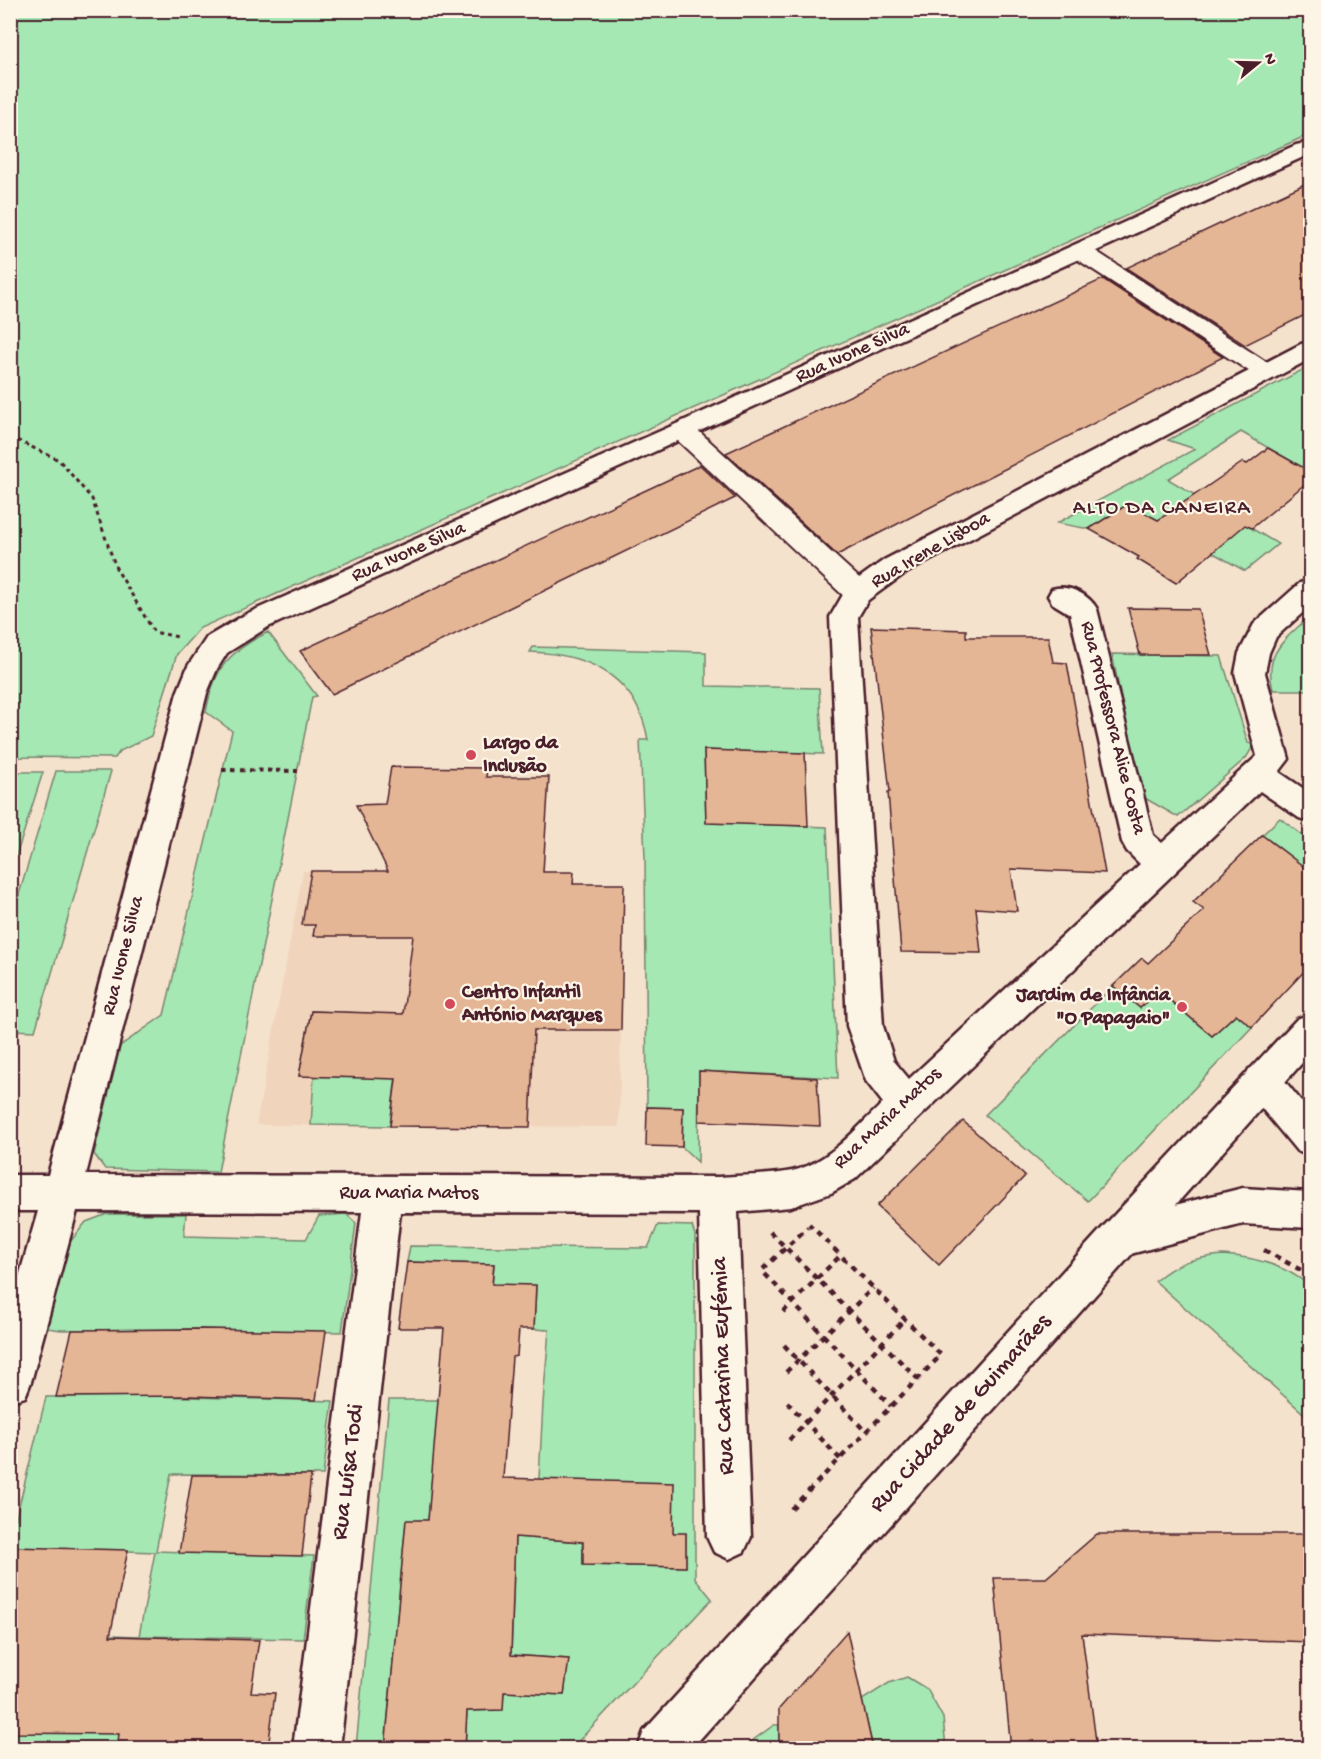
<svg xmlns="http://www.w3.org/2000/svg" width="1321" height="1759" font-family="'Gochi Hand',sans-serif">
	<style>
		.built { fill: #f0d5bc }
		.green { fill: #a5e8b3; stroke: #78846f; stroke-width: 1.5 }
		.building { fill: #e5b695; stroke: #4a1f2b; stroke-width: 1.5 }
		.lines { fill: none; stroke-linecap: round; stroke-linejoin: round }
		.pedestrian-casing { stroke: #4a1f2b; stroke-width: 4 }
		.minor-casing { stroke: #4a1f2b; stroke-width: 5 }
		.secondary-casing { stroke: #4a1f2b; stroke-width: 5 }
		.primary-casing { stroke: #4a1f2b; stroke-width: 5 }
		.path-far2 { stroke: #4a1f2b; stroke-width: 3; stroke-dasharray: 4 4; stroke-linecap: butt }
		.path-far1 { stroke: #4a1f2b; stroke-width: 4; stroke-dasharray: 4.5 4.5; stroke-linecap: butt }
		.path { stroke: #4a1f2b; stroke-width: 4.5; stroke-dasharray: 6 6; stroke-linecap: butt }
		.pedestrian { fill: #fcf5e5; fill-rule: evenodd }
		.minor { fill: #fcf5e5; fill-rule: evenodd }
		.secondary { fill: #fcf5e5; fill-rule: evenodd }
		.primary { fill: #fcf5e5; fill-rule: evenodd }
		.poi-dot { fill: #d1495b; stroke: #fcf5e5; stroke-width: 2 }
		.labels { text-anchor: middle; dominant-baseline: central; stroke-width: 4.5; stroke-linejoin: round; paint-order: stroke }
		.street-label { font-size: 20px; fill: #4a1f2b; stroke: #fcf5e5 }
		.poi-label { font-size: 20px; font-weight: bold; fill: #4a1f2b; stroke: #fcf5e5; text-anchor: start }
		.neighbourhood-label { font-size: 21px; letter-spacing: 1.5px; fill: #4a1f2b; stroke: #fcf5e5 }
		.near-street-label { font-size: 24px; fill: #4a1f2b; stroke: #fcf5e5 }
	</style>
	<rect width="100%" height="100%" fill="#f5e2cd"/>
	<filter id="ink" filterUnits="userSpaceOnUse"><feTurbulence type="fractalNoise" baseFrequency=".0167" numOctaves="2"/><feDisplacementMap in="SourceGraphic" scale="12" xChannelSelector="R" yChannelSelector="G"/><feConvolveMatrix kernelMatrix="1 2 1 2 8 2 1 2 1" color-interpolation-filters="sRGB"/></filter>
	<g filter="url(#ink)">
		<path class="built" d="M 303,871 L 574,872 L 573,884 L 624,884 L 619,1127 L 256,1125 Z"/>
		<path class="green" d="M 11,10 L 1310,11 L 1310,134 L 200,628 L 177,654 L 151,736 L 120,751 L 115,758 L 11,757 Z
			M 1308,367 L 1310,368 L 1310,472 L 1241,432 L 1168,479 L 1278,544 L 1245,571 L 1128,504 L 1089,529 L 1057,523 L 1195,449 L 1168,440 Z
			M 1310,616 L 1310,690 L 1273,690 C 1263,652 1286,639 1310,616 Z
			M 268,632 L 317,696 L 312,697 L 218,1172 L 105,1169 L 94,1154 L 120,1046 L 164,1015 L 232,731 L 206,712 C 214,668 228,652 268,632 Z
			M 533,647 L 706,652 L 706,686 L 819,688 L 823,754 L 704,750 L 706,822 L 827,827 L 838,1078 L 699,1071 L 698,1162 L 682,1147 L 683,1108 L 647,1107 L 645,858 L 640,740 L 648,740 C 637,677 590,654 530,652 Z
			M 1112,654 L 1221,656 L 1248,743 L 1254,745 L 1246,758 L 1178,817 L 1141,796 Z
			M 56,771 L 111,771 L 35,1031 L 11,1030 L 11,921 Z
			M 11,772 L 43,772 L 11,872 L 10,772 Z
			M 1280,818 L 1310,841 L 1310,872 L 1262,835 Z
			M 1113,986 L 1140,1008 L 1159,991 L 1212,1036 L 1236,1014 L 1252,1027 L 1088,1201 L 985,1115 Z
			M 311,1011 L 367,1013 L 358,1065 L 397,1066 L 390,1126 L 311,1125 L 314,1076 L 299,1076 Z
			M 107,1214 L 186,1214 L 184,1236 L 306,1239 L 319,1216 L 346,1214 L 356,1223 L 342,1332 L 199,1329 L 61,1330 L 47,1328 L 70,1242 L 86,1222 Z
			M 658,1225 L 692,1226 L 695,1235 L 695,1578 L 712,1599 L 572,1748 L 465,1748 L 467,1711 L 502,1710 L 504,1692 L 564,1695 L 568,1659 L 511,1655 L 515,1537 L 583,1542 L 583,1565 L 686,1567 L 686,1534 L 673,1533 L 539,1479 L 543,1403 L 549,1330 L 534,1329 L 536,1286 L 519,1285 L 489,1329 L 494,1264 L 407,1262 L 410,1246 L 648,1248 Z
			M 1223,1255 C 1255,1257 1285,1265 1310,1286 L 1310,1419 L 1155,1281 C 1178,1261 1194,1258 1223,1255 Z
			M 154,1396 L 333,1401 L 323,1475 L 171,1474 L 156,1551 L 314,1556 L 303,1639 L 139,1636 L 117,1748 L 11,1748 L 11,1733 L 110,1635 L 139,1636 L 155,1552 L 11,1547 L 11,1538 L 46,1397 Z
			M 389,1400 L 439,1400 L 428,1520 L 406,1521 L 385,1748 L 356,1748 Z
			M 907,1677 L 927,1689 L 943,1718 L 946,1748 L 873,1748 L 862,1700 L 889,1683 Z
			M 774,1725 L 779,1725 L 779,1748 L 742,1748 Z"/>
		<path class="building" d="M 1311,181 L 1311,312 L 1245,345 L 1126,268 Z
			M 1103,279 L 1223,357 L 837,555 L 726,453 Z
			M 1268,448 L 1311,472 L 1311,479 L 1252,528 L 1245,525 L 1176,583 L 1137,559 L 1139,557 L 1089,529 L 1128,504 L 1158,520 L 1243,462 L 1247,464 Z
			M 700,465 L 735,498 L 332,694 L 300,651 Z
			M 1128,608 L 1198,609 L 1211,655 L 1140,655 Z
			M 871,627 L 966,630 L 966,637 L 1048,637 L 1053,662 L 1067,663 L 1105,873 L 1011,869 L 1017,911 L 976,908 L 981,953 L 901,952 L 888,792 L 890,792 Z
			M 704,750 L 805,753 L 808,826 L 706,823 Z
			M 391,767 L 487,768 L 486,777 L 549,777 L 543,872 L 574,872 L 573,884 L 624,884 L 621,1030 L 534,1030 L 530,1127 L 390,1126 L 396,1079 L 299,1076 L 311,1011 L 403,1014 L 413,936 L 313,936 L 315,925 L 302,925 L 311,871 L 388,871 L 356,805 L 385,804 Z
			M 1262,835 L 1311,872 L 1311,964 L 1252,1027 L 1236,1014 L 1212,1036 L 1159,991 L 1140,1008 L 1113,986 L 1142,958 L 1148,963 L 1204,910 L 1193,902 Z
			M 699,1071 L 817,1078 L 820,1126 L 699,1121 Z
			M 647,1107 L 683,1108 L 682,1147 L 646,1146 Z
			M 963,1121 L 1025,1176 L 939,1265 L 877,1206 Z
			M 407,1262 L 494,1264 L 492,1284 L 536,1285 L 534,1329 L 519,1329 L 517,1356 L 512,1357 L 503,1478 L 674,1483 L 673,1533 L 686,1533 L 686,1567 L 583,1565 L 583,1542 L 515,1537 L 511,1655 L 569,1659 L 564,1695 L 504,1692 L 503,1710 L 467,1711 L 465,1749 L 385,1749 L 406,1520 L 428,1520 L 444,1328 L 398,1328 Z
			M 199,1329 L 326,1331 L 316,1400 L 188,1396 L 56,1397 L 72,1330 Z
			M 192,1475 L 311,1475 L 302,1556 L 179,1553 Z
			M 1097,1534 L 1311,1534 L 1311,1642 L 1082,1634 L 1097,1749 L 1011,1749 L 994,1578 L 1046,1578 Z
			M 10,1547 L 128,1550 L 110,1636 L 259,1640 L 251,1692 L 275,1693 L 268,1749 L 117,1749 L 119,1734 L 10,1733 Z
			M 847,1631 L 873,1749 L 779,1749 L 779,1709 Z"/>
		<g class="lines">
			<defs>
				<path id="pedestrian" d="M 1080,244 L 1088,246 L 1274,367 L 1278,372 L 1274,377 L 1266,379 L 1258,377 L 1072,256 L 1069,251 L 1072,246 Z
					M 683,423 L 692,425 L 868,586 L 872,593 L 868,600 L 858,603 L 848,600 L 674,437 L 671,431 L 674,425 Z"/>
				<path id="minor" d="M 1310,142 L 1310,154 L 268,627 L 227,653 L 217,669 L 207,693 L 86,1175 L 718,1177 C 742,1175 768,1176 792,1171 C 829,1163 856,1128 883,1103 L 866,1081 L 847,1026 L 830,617 L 848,586 L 884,560 L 1301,344 L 1310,342 L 1310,359 L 904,574 L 868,600 L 858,617 L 883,1026 L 894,1061 L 909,1079 L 1140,864 L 1127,851 L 1122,842 L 1070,614 L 1052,603 L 1048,596 L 1052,589 C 1068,584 1089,594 1097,609 L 1153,835 L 1162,843 L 1257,756 L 1235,673 L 1239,653 L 1254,624 L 1300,583 L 1310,580 L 1310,606 L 1276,637 L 1269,653 L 1265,673 L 1289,759 L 1279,772 L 1310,793 L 1310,822 L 1299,818 L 1260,791 L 855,1179 L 831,1193 L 791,1207 L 738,1212 L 751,1537 L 744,1552 L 729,1559 L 714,1552 L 707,1537 L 699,1213 L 400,1212 L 340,1748 L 293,1748 L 362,1212 L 77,1211 L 31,1382 L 25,1397 L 10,1402 L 10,1308 L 38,1211 L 10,1211 L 10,1175 L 48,1175 L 177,693 L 188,666 L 207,637 L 248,613 L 674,425 L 1296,145 Z"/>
				<path id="secondary" d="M 1310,1014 L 1310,1054 L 692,1748 L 638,1748 L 644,1731 L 1105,1225 L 1297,1019 Z"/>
				<path id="primary" d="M 1262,1064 L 1275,1069 L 1310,1112 L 1310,1156 L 1297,1151 L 1249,1093 L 1244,1081 L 1249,1069 Z
					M 1243,1188 L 1310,1192 L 1310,1228 L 1243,1224 L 1119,1257 L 1105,1251 L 1100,1238 L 1105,1225 L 1119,1219 Z"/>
			</defs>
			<use href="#pedestrian" class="pedestrian-casing"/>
			<use href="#minor" class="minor-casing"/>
			<use href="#secondary" class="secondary-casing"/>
			<use href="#primary" class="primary-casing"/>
			<path class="path-far2" d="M 10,437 L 59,460 L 92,499 L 116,568 L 154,632 L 178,637"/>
			<path class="path-far1" d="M 222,770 L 298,771"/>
			<path class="path" d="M 770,1232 L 918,1379
				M 1264,1250 L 1310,1275
				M 763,1269 L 808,1227
				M 765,1274 L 891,1406
				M 783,1312 L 840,1256
				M 784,1345 L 866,1432
				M 786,1372 L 873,1288
				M 787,1402 L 840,1459
				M 789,1440 L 905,1319
				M 791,1509 L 941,1355 L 809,1224"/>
			<use href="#pedestrian" class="pedestrian"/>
			<use href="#minor" class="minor"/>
			<use href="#secondary" class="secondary"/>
			<use href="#primary" class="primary"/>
		</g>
	</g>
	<g class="poi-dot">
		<circle cx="471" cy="755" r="6"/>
		<circle cx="450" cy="1004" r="6"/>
		<circle cx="1182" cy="1007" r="6"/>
	</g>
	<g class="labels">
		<g class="street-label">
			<text transform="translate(853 354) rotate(-24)">Rua Ivone Silva</text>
			<text transform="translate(931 551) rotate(-30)">Rua Irene Lisboa</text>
			<text transform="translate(409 553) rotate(-24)">Rua Ivone Silva</text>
			<text transform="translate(1112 728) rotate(76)">Rua Professora Alice Costa</text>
			<text transform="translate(124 956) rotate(-76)">Rua Ivone Silva</text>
			<text transform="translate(888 1119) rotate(-43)">Rua Maria Matos</text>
			<text x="409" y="1194">Rua Maria Matos</text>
		</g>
		<g class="poi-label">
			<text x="483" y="744">Largo da<tspan x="483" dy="23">Inclusão</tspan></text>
			<text x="462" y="993">Centro Infantil<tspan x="462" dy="23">António Marques</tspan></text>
			<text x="1170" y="996" text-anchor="end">Jardim de Infância<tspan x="1170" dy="23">"O Papagaio"</tspan></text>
		</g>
		<g class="neighbourhood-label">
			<text x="1162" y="509">ALTO DA CANEIRA</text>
		</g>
		<g class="near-street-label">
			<text transform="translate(724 1366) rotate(-92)">Rua Catarina Eufémia</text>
			<text transform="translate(961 1414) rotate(-48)">Rua Cidade de Guimarães</text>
			<text transform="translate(349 1472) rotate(-83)">Rua Luísa Todi</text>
		</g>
	</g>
	<rect width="1321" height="1759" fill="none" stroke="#fcf5e5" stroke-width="36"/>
	<rect x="18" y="18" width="1285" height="1723" fill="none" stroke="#4a1f2b" stroke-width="2" filter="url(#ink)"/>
	<g transform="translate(1258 63) rotate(71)" stroke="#fcf5e5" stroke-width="4.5" paint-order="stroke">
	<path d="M0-4.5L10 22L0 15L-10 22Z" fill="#4a1f2b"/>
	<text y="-9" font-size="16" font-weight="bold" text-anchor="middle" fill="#4a1f2b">N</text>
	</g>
</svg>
